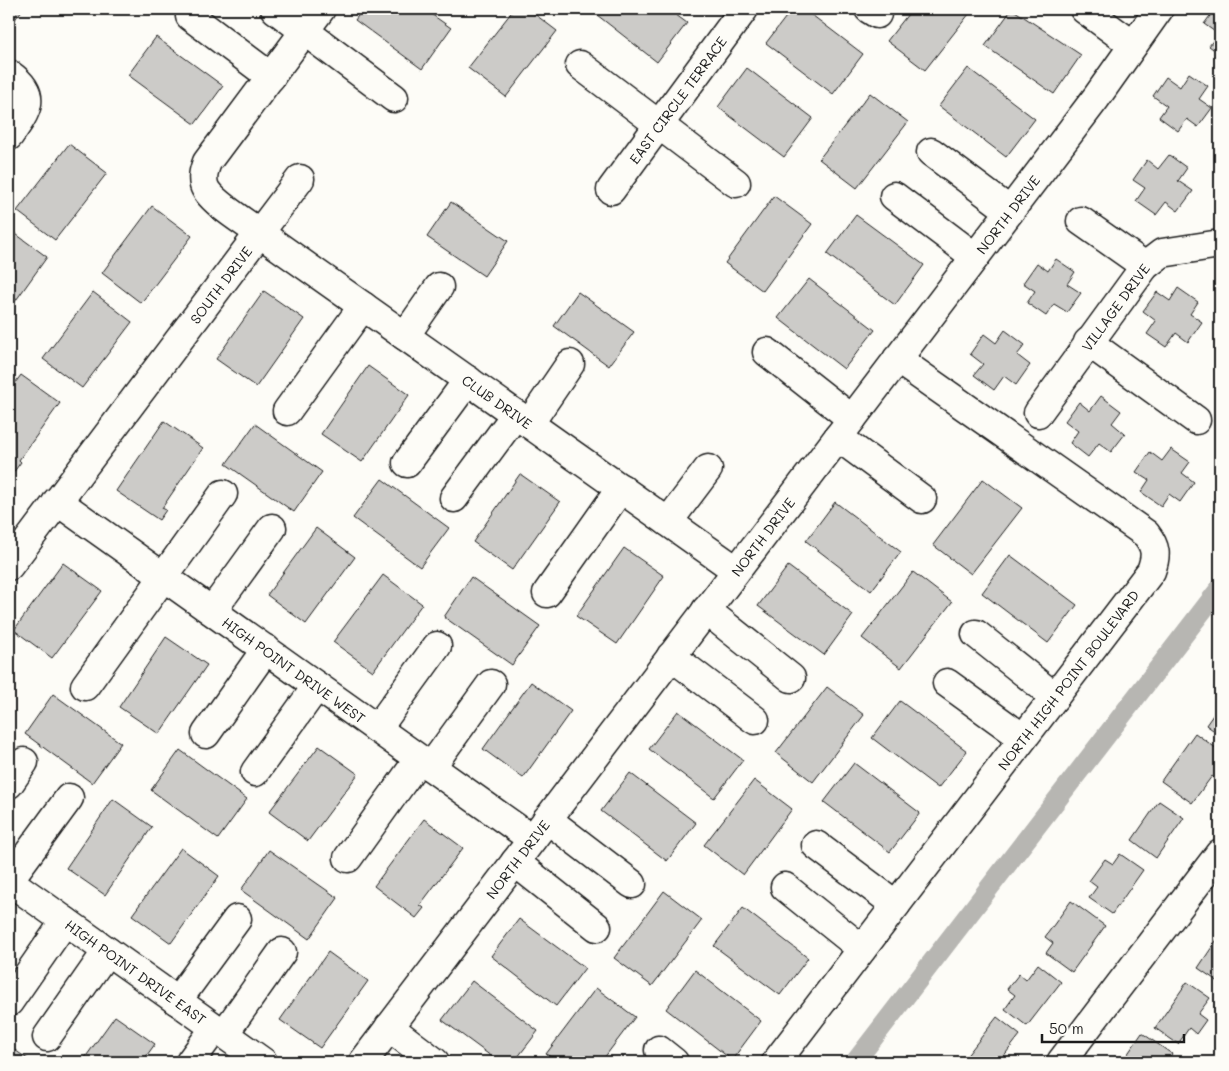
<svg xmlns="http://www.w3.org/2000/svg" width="1229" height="1071" font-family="Mali,sans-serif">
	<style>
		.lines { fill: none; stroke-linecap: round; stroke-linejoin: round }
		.canal { stroke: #b7b6b2; stroke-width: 20 }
		.building { fill: #cccbc8; stroke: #1c1c1c }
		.minor-casing { stroke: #1c1c1c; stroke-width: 31 }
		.minor { stroke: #fdfcf7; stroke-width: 28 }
		.labels { text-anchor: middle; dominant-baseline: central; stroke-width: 4.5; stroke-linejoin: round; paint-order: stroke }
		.street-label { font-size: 14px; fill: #1c1c1c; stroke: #fdfcf7 }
	</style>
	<rect width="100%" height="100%" fill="#fdfcf7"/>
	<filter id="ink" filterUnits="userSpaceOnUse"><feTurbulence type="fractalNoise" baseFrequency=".02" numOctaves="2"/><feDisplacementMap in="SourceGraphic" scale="10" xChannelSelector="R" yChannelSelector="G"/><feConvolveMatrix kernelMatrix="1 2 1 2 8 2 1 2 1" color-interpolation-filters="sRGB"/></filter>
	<g filter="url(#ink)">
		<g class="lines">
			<path class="canal" d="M 855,1062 L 1220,588"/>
		</g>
		<path class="building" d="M 9,9 L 23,9 L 9,27 Z
			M 363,9 L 424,9 L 451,28 L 422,69 L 355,20 Z
			M 514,9 L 528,9 L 557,31 L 506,97 L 468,68 Z
			M 593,9 L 668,9 L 687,23 L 657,62 L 592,11 Z
			M 792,9 L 804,9 L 863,54 L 833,94 L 766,43 Z
			M 912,9 L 973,9 L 925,70 L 887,41 Z
			M 1012,9 L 1081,55 L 1054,94 L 985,46 Z
			M 1215,9 L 1220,9 L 1220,54 L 1209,46 L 1218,34 L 1204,24 Z
			M 156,37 L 223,86 L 195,124 L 128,75 Z
			M 747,68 L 813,118 L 784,157 L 718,107 Z
			M 968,68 L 1035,119 L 1006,157 L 939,106 Z
			M 1189,73 L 1208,86 L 1199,99 L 1212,108 L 1198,127 L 1187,119 L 1178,131 L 1159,117 L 1167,106 L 1153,96 L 1166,77 L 1180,87 Z
			M 870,93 L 908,122 L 857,188 L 819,159 Z
			M 69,144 L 107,173 L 55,240 L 17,211 Z
			M 1169,155 L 1187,168 L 1178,181 L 1193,191 L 1178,211 L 1166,202 L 1156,215 L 1136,201 L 1145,188 L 1133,180 L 1147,160 L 1158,169 Z
			M 774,196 L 812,224 L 763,291 L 725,263 Z
			M 451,202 L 508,241 L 484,276 L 427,237 Z
			M 152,206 L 192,236 L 141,303 L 102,273 Z
			M 856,215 L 924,265 L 895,305 L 827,254 Z
			M 9,229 L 47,257 L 9,310 Z
			M 1056,259 L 1075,272 L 1067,284 L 1081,293 L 1067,312 L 1054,304 L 1046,316 L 1027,303 L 1035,291 L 1023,283 L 1037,263 L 1048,271 Z
			M 809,279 L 875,330 L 844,369 L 778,318 Z
			M 1178,288 L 1198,302 L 1190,314 L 1202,322 L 1188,342 L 1176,333 L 1166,347 L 1147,334 L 1156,321 L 1143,311 L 1157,292 L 1170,301 Z
			M 264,291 L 304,319 L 256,387 L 216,359 Z
			M 93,292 L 132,322 L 82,388 L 43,359 Z
			M 578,292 L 634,332 L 609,366 L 554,326 Z
			M 1005,330 L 1025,345 L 1017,355 L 1030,365 L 1016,385 L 1004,376 L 994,390 L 974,375 L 983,364 L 970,354 L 984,334 L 996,343 Z
			M 368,366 L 409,395 L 362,462 L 321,434 Z
			M 21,375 L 60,403 L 19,460 L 21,462 L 13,473 L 9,470 L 9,391 Z
			M 1101,396 L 1121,411 L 1112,423 L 1125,434 L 1111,452 L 1099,443 L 1088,457 L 1070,443 L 1078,431 L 1065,421 L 1079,402 L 1090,411 Z
			M 164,421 L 203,448 L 162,508 L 166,510 L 159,520 L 116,491 Z
			M 255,424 L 322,472 L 294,512 L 226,464 Z
			M 1171,449 L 1190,462 L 1182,473 L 1194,482 L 1180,502 L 1169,494 L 1161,506 L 1141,492 L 1149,480 L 1136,472 L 1150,452 L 1162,461 Z
			M 520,474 L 560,502 L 512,570 L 473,542 Z
			M 382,479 L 449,528 L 420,567 L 353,518 Z
			M 983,479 L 1022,508 L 971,574 L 933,545 Z
			M 835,502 L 901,552 L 871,591 L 806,541 Z
			M 316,528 L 355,557 L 306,624 L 267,595 Z
			M 624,548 L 664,576 L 617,644 L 576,616 Z
			M 1010,555 L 1077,605 L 1048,643 L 982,593 Z
			M 63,563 L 102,591 L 52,658 L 14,630 Z
			M 788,566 L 853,615 L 824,655 L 758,606 Z
			M 913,572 L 952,602 L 901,668 L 862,638 Z
			M 383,575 L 422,604 L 373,671 L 333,642 Z
			M 471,577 L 540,626 L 512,665 L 444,617 Z
			M 166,637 L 207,665 L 159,734 L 119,707 Z
			M 531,682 L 571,711 L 523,778 L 483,749 Z
			M 827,687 L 864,715 L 813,782 L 776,753 Z
			M 53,694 L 121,743 L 92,783 L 25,734 Z
			M 900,701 L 967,751 L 938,788 L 872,738 Z
			M 1220,705 L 1220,735 L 1206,725 Z
			M 678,711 L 743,760 L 714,798 L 649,749 Z
			M 1195,733 L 1220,751 L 1220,776 L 1217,780 L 1212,776 L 1192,803 L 1161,781 Z
			M 319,746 L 358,774 L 308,841 L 269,812 Z
			M 180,750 L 247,799 L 218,839 L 151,790 Z
			M 854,763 L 920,813 L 890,852 L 824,802 Z
			M 630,773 L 696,823 L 667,861 L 601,811 Z
			M 754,780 L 792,809 L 743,875 L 704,845 Z
			M 113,799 L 152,827 L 105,895 L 66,868 Z
			M 1159,801 L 1184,818 L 1156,858 L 1132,840 Z
			M 424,819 L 463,848 L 420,905 L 424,908 L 416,918 L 374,886 Z
			M 181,848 L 219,876 L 171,943 L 132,915 Z
			M 269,850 L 338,898 L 309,939 L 241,890 Z
			M 1120,854 L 1143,870 L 1112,914 L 1089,898 L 1097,887 L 1089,881 L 1105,859 L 1113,864 Z
			M 664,891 L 702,920 L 652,986 L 614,958 Z
			M 1071,901 L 1105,926 L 1072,972 L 1046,953 L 1053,943 L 1045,937 Z
			M 743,908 L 808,958 L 780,995 L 714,946 Z
			M 519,919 L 585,968 L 556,1006 L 491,956 Z
			M 1220,935 L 1220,983 L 1198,968 Z
			M 328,952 L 368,981 L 320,1048 L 280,1020 Z
			M 1038,964 L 1061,982 L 1027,1026 L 1005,1009 L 1015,995 L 1007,989 L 1019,974 L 1026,980 Z
			M 695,970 L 761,1021 L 732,1060 L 666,1009 Z
			M 472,981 L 538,1031 L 514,1062 L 499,1062 L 442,1020 Z
			M 1187,982 L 1210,998 L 1198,1014 L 1206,1020 L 1196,1034 L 1189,1028 L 1178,1044 L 1155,1028 Z
			M 596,988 L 635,1017 L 601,1062 L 558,1062 L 546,1054 Z
			M 115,1016 L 155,1044 L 142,1062 L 82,1062 Z
			M 997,1017 L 1020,1035 L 999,1062 L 962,1062 Z
			M 1142,1033 L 1172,1054 L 1166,1062 L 1130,1062 L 1133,1058 L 1127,1055 Z
			M 9,1046 L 32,1062 L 9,1062 Z"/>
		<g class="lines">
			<defs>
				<g id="minor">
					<path d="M 275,9 L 394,98"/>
					<path id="s1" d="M 321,9 L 207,162 C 204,170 202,176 204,185 C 208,200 245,222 258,232 L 736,570"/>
					<path d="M 869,9 L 877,14"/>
					<path d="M 1084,9 L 1133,45"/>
					<path d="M 190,16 L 271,77"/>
					<path d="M 580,65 L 736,183"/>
					<path d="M 9,74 C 39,95 27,111 9,136"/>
					<path d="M 931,152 L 1010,211"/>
					<path id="s2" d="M 611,190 L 744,9"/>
					<path d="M 894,196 L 975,257"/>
					<path d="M 1081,221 L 1145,266"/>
					<path d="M 405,336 L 439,287"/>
					<path d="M 1088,342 L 1196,420"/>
					<path d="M 767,352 L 852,419"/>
					<path d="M 287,411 L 363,306"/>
					<path id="s3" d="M 1038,413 L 1145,266 L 1162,253 L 1220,244"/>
					<path d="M 529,424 L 570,364"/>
					<path d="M 838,437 L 922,499"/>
					<path d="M 407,463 L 468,380"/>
					<path d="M 454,498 L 516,414"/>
					<path id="s4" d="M 57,501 L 532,839"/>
					<path d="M 668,522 L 708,469"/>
					<path id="s5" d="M 9,566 L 300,179"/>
					<path d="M 547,593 L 621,488"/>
					<path d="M 706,610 L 791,678"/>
					<path d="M 212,611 L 272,528"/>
					<path d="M 976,634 L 1055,697"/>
					<path d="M 671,656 L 755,720"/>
					<path d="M 947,683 L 1023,738"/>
					<path d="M 85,686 L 223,494"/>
					<path d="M 377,729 L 437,646"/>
					<path d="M 206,734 L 266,649"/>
					<path d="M 431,767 L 491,684"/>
					<path d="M 255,772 L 317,686"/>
					<path d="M 9,784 L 24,762"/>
					<path d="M 547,819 L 632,884"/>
					<path d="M 816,845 L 896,905"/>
					<path d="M 348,858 L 419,759"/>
					<path d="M 515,862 L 597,927"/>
					<path d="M 9,880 L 69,798"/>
					<path id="s6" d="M 9,881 L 263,1062"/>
					<path d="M 785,887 L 862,949"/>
					<path d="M 177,1001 L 237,919"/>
					<path d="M 9,1002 L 65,921"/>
					<path d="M 389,1027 L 435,1062"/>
					<path d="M 224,1034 L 282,952"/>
					<path d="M 47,1037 L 107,951"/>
					<path d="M 659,1050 L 674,1062"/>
					<path d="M 190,1062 L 215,1028"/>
					<path id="s7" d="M 363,1062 L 1096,98 L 1159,9"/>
					<path id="s8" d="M 776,1062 L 1151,571 C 1157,555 1156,547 1146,534 L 897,359"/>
					<path d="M 1061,1062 L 1220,853"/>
				</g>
			</defs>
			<use href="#minor" class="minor-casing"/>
			<use href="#minor" class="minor"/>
		</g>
	</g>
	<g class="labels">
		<g class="street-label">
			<text stroke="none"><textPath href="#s2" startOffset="112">EAST CIRCLE TERRACE</textPath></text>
			<text stroke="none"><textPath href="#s7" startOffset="1065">NORTH DRIVE</textPath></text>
			<text stroke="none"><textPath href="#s5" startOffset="352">SOUTH DRIVE</textPath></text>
			<text stroke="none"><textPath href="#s3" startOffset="131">VILLAGE DRIVE</textPath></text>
			<text stroke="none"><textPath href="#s1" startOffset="580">CLUB DRIVE</textPath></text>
			<text stroke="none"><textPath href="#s7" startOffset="660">NORTH DRIVE</textPath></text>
			<text stroke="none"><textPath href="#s4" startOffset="291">HIGH POINT DRIVE WEST</textPath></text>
			<text stroke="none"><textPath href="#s8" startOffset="481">NORTH HIGH POINT BOULEVARD</textPath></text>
			<text stroke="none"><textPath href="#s7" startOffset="255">NORTH DRIVE</textPath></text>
			<text stroke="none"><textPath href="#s6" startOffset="156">HIGH POINT DRIVE EAST</textPath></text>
		</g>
	</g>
	<rect width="1229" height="1071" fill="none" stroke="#fdfcf7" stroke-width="30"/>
	<rect x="15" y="15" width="1199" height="1041" fill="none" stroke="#1c1c1c" stroke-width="2" filter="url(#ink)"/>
	<path d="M1042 1034v8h142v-8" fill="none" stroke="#1c1c1c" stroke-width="2.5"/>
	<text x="1049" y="1034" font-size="15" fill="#1c1c1c" stroke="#fdfcf7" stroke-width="4" paint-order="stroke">50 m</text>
</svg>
